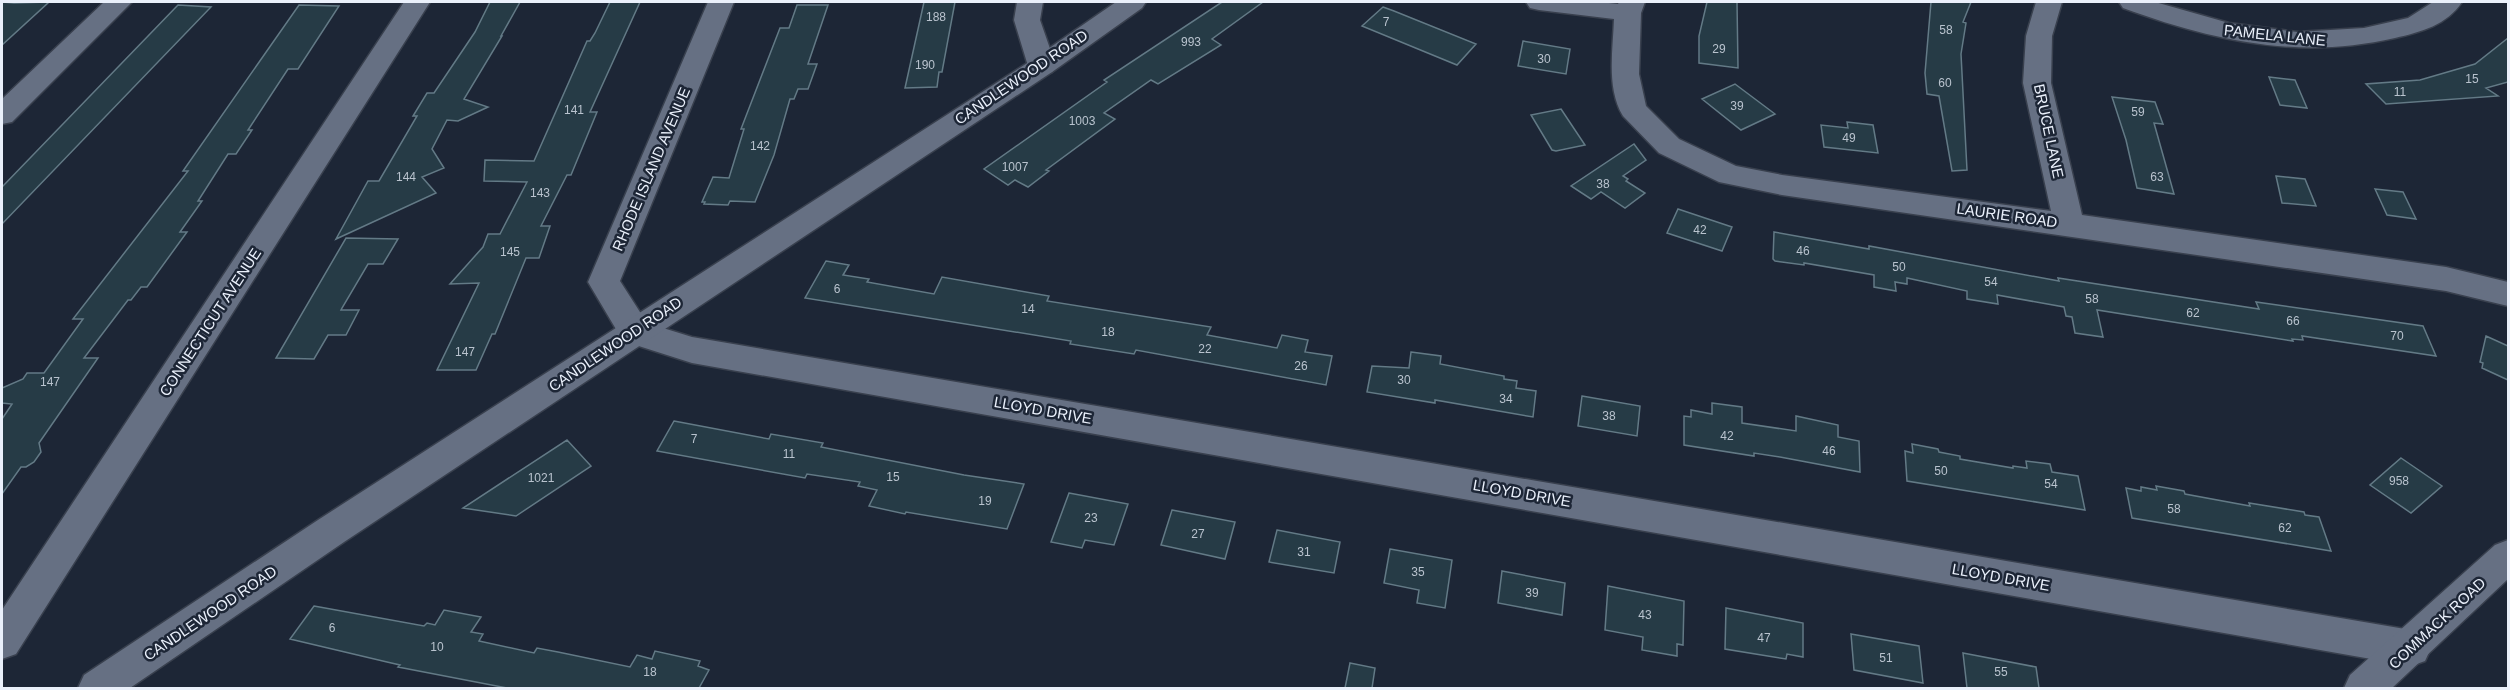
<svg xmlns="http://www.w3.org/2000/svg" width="2510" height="690" font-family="Arial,sans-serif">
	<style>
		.building { fill: #263b46; stroke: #637a86; stroke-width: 1.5 }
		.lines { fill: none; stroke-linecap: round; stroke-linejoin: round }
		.minor-casing { stroke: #39404e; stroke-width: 3 }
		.tertiary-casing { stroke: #39404e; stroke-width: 3 }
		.minor { fill: #667083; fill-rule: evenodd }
		.tertiary { fill: #667083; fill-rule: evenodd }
		.labels { text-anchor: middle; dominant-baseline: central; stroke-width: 5; stroke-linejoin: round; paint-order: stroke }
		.number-label { font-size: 12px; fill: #b9c3ce }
		.street-label { font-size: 15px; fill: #eaf0fb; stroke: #1d2636 }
	</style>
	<rect width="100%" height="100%" fill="#1d2636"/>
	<path class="building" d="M 2,2 L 14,3 L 49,2 L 2,45 Z
		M 490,2 L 520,2 L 501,36 L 502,36 L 464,99 L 488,107 L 458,121 L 447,120 L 432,149 L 444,168 L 422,177 L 436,193 L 336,239 L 368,181 L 379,181 L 417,116 L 413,116 L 427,93 L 434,93 L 475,32 Z
		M 610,2 L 640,2 L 590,112 L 597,112 L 571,175 L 567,175 L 541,226 L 550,226 L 539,258 L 526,258 L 495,334 L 492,334 L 476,370 L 437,370 L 479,283 L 450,284 L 483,247 L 488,234 L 500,234 L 527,182 L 484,181 L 485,160 L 534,161 L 587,41 L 590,41 L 595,33 Z
		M 924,2 L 955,2 L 942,72 L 939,72 L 937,87 L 905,88 Z
		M 1222,2 L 1263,2 L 1212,39 L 1221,45 L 1158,84 L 1151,80 L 1104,113 L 1115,119 L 1046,170 L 1049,171 L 1028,187 L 1015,180 L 1008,185 L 984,169 L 1107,82 L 1104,80 Z
		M 1707,2 L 1737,2 L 1738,68 L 1699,63 L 1699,36 Z
		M 1931,2 L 1971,2 L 1963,22 L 1966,23 L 1961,54 L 1967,170 L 1952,171 L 1939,96 L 1927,94 L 1925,73 Z
		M 178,5 L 211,7 L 2,224 L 2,187 Z
		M 299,5 L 339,6 L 298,69 L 288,69 L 248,130 L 252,130 L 236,154 L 228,154 L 198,201 L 202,201 L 180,232 L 187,232 L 147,287 L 141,287 L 131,300 L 128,300 L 84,358 L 98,358 L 39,443 L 41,452 L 34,462 L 26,467 L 21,467 L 2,494 L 2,419 L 12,404 L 2,403 L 2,388 L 23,379 L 27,373 L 44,373 L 83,319 L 73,319 L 188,171 L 183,171 Z
		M 797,5 L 828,5 L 808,64 L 817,64 L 808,89 L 798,89 L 794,99 L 790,99 L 774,155 L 755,202 L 730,201 L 728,205 L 704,204 L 705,202 L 702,202 L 713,177 L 729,178 L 744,129 L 741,129 L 780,28 L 789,28 Z
		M 1383,7 L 1394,11 L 1476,44 L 1457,65 L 1362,26 Z
		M 2508,38 L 2508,82 L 2486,88 L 2498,96 L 2386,104 L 2366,84 L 2420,80 L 2475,64 Z
		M 1523,41 L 1570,49 L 1566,74 L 1518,66 Z
		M 2269,77 L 2295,80 L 2307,108 L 2280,105 Z
		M 1735,84 L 1775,114 L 1741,130 L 1702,99 Z
		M 2112,97 L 2155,102 L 2163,124 L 2154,123 L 2174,194 L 2137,188 L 2126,140 Z
		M 1561,109 L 1585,145 L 1556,151 L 1552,150 L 1531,115 Z
		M 1847,122 L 1873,125 L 1878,153 L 1824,147 L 1821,125 L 1848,128 Z
		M 1634,144 L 1646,160 L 1623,176 L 1628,179 L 1626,181 L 1645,193 L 1625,208 L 1601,192 L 1591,199 L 1571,186 Z
		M 2276,176 L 2305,179 L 2316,206 L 2282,203 Z
		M 2375,189 L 2403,192 L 2416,219 L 2387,215 Z
		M 1678,209 L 1732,227 L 1722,251 L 1667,233 Z
		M 1774,232 L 1869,249 L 1869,246 L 2059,281 L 2058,278 L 2259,309 L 2256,302 L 2423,326 L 2436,356 L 2302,336 L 2303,340 L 2292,339 L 2293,341 L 2097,310 L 2103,337 L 2075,333 L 2072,317 L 2066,316 L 2064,307 L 1997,295 L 1998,304 L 1967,299 L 1967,291 L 1907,278 L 1907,284 L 1895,282 L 1896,291 L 1874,287 L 1874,275 L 1804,263 L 1804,265 L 1775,261 L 1773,259 Z
		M 346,238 L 398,239 L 383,264 L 368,264 L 342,308 L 341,310 L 359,310 L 346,335 L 328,335 L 314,359 L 276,358 Z
		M 826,261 L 849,265 L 843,275 L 869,279 L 867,282 L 934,294 L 942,277 L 1049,296 L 1047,301 L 1211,327 L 1207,335 L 1277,348 L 1282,335 L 1308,340 L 1305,352 L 1332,356 L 1326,385 L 1136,350 L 1134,354 L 1070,344 L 1071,341 L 805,298 Z
		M 2486,336 L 2508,346 L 2508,380 L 2482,368 L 2483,363 L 2480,362 Z
		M 1411,352 L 1441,356 L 1440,364 L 1504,376 L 1504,379 L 1517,381 L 1516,388 L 1536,391 L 1533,417 L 1435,400 L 1435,403 L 1367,392 L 1372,366 L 1409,368 Z
		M 1582,396 L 1640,406 L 1637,436 L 1578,426 Z
		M 1712,403 L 1742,407 L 1742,423 L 1796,431 L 1796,416 L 1838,425 L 1838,437 L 1859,441 L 1860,472 L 1780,457 L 1754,453 L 1754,456 L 1684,445 L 1684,416 L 1691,417 L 1691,410 L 1712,414 Z
		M 674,421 L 769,439 L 771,434 L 823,443 L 821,447 L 964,475 L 1024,484 L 1007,529 L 906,512 L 905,514 L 869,506 L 877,490 L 858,486 L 860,482 L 807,474 L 805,478 L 657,451 Z
		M 567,440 L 591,466 L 516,516 L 463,508 Z
		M 1912,444 L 1938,449 L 1939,452 L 1960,456 L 1960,459 L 2013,468 L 2013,466 L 2027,468 L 2026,461 L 2050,464 L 2052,472 L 2078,476 L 2085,510 L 1907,481 L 1905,451 L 1913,453 Z
		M 2401,458 L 2442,486 L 2411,513 L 2370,485 Z
		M 2156,486 L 2184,491 L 2185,494 L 2250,506 L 2249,503 L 2304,512 L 2305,515 L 2319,517 L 2331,551 L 2132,518 L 2126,488 L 2141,491 L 2141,487 L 2157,490 Z
		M 1069,493 L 1128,504 L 1114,545 L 1085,540 L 1082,548 L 1051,542 Z
		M 1172,510 L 1235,522 L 1225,559 L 1161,545 Z
		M 1277,530 L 1340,542 L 1334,573 L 1269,562 Z
		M 1390,549 L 1452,560 L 1445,608 L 1417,603 L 1419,590 L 1384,583 Z
		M 1502,571 L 1565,583 L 1562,615 L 1498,603 Z
		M 1608,586 L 1684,601 L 1683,645 L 1677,644 L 1677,656 L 1642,650 L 1643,637 L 1605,630 Z
		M 314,606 L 424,626 L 427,623 L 435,625 L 444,610 L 481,617 L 471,632 L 483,634 L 479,641 L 534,653 L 537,648 L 558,652 L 630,667 L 637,655 L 652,659 L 655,651 L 700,661 L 698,666 L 709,670 L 699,688 L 507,688 L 398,667 L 400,665 L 387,662 L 290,639 Z
		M 1726,608 L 1803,623 L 1803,657 L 1787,654 L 1786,659 L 1725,649 Z
		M 1851,634 L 1919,646 L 1923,683 L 1854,670 Z
		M 1963,653 L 2036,667 L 2039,688 L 1967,688 Z
		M 1350,663 L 1375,668 L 1372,688 L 1345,688 Z"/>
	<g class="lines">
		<defs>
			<path id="minor" d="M 104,2 L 132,2 L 12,122 L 2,124 L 2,99 Z
				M 404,2 L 430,2 L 16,654 L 2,659 L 2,610 Z
				M 708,2 L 734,2 L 620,281 L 647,323 L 692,337 L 2411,630 L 2425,635 L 2431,648 L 2425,661 L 2411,666 L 692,363 L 623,341 L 588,282 Z
				M 1017,2 L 1043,2 L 1040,20 L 1056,66 L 1052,72 L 1042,75 L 1032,72 L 1028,66 L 1014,20 Z
				M 1526,2 L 1600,2 L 1618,4 L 1619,2 L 1645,2 L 1641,13 L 1639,74 L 1646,106 L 1679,139 L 1736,166 L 1782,175 L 2051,211 L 2023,83 L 2026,36 L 2036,2 L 2062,2 L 2052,36 L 2051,83 L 2082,215 L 2446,267 L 2508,282 L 2508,306 L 2446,291 L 1782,195 L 1719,182 L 1659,153 L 1623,116 C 1606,88 1613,50 1614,19 L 1539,10 L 1530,8 Z
				M 2119,2 L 2155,2 L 2229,23 L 2297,32 L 2364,28 L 2408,18 L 2433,2 L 2462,2 C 2447,25 2421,32 2395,38 C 2299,60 2214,41 2123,8 Z"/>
			<path id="tertiary" d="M 1116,2 L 1146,2 L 1142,8 L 1052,72 L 344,542 L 130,688 L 78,688 L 84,675 L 318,520 L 1032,60 Z
				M 2508,540 L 2508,579 L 2392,688 L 2344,688 L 2350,675 L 2495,545 Z"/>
		</defs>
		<use href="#minor" class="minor-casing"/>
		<use href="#tertiary" class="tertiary-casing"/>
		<use href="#minor" class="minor"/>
		<use href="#tertiary" class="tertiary"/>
	</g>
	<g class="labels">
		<g class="number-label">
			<text x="936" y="17">188</text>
			<text x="1386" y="22">7</text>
			<text x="1946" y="30">58</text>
			<text x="1191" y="42">993</text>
			<text x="1719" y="49">29</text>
			<text x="1544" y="59">30</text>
			<text x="925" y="65">190</text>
			<text x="2472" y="79">15</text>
			<text x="1945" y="83">60</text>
			<text x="2400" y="92">11</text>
			<text x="1737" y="106">39</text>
			<text x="574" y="110">141</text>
			<text x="2138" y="112">59</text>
			<text x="1082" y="121">1003</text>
			<text x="1849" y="138">49</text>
			<text x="760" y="146">142</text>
			<text x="1015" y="167">1007</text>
			<text x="406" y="177">144</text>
			<text x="2157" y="177">63</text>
			<text x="1603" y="184">38</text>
			<text x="540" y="193">143</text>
			<text x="1700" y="230">42</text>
			<text x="1803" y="251">46</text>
			<text x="510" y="252">145</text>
			<text x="1899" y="267">50</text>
			<text x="1991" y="282">54</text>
			<text x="837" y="289">6</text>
			<text x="2092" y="299">58</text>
			<text x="1028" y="309">14</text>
			<text x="2193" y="313">62</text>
			<text x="2293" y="321">66</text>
			<text x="1108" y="332">18</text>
			<text x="2397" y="336">70</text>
			<text x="1205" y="349">22</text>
			<text x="465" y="352">147</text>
			<text x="1301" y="366">26</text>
			<text x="1404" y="380">30</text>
			<text x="50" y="382">147</text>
			<text x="1506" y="399">34</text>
			<text x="1609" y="416">38</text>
			<text x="1727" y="436">42</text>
			<text x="694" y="439">7</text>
			<text x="1829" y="451">46</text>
			<text x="789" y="454">11</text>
			<text x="1941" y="471">50</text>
			<text x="893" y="477">15</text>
			<text x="541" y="478">1021</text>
			<text x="2399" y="481">958</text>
			<text x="2051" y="484">54</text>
			<text x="985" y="501">19</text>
			<text x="2174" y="509">58</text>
			<text x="1091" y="518">23</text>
			<text x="2285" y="528">62</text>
			<text x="1198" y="534">27</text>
			<text x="1304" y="552">31</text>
			<text x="1418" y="572">35</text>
			<text x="1532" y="593">39</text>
			<text x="1645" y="615">43</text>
			<text x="332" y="628">6</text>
			<text x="1764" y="638">47</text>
			<text x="437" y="647">10</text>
			<text x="1886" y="658">51</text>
			<text x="650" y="672">18</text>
			<text x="2001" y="672">55</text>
		</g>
		<g class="street-label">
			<text transform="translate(2275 35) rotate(6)">PAMELA LANE</text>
			<text transform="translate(1021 77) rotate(-34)">CANDLEWOOD ROAD</text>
			<text transform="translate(2049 131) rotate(78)">BRUCE LANE</text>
			<text transform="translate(651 169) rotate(-67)">RHODE ISLAND AVENUE</text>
			<text transform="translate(2007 215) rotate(8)">LAURIE ROAD</text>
			<text transform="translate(210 322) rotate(-57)">CONNECTICUT AVENUE</text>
			<text transform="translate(615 344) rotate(-34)">CANDLEWOOD ROAD</text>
			<text transform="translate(1043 410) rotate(10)">LLOYD DRIVE</text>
			<text transform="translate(1522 493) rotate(10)">LLOYD DRIVE</text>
			<text transform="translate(2001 577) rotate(10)">LLOYD DRIVE</text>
			<text transform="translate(210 613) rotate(-34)">CANDLEWOOD ROAD</text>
			<text transform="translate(2437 623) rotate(-43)">COMMACK ROAD</text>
		</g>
	</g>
	<rect width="2510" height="690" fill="none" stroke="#eaf0fb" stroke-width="6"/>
</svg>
